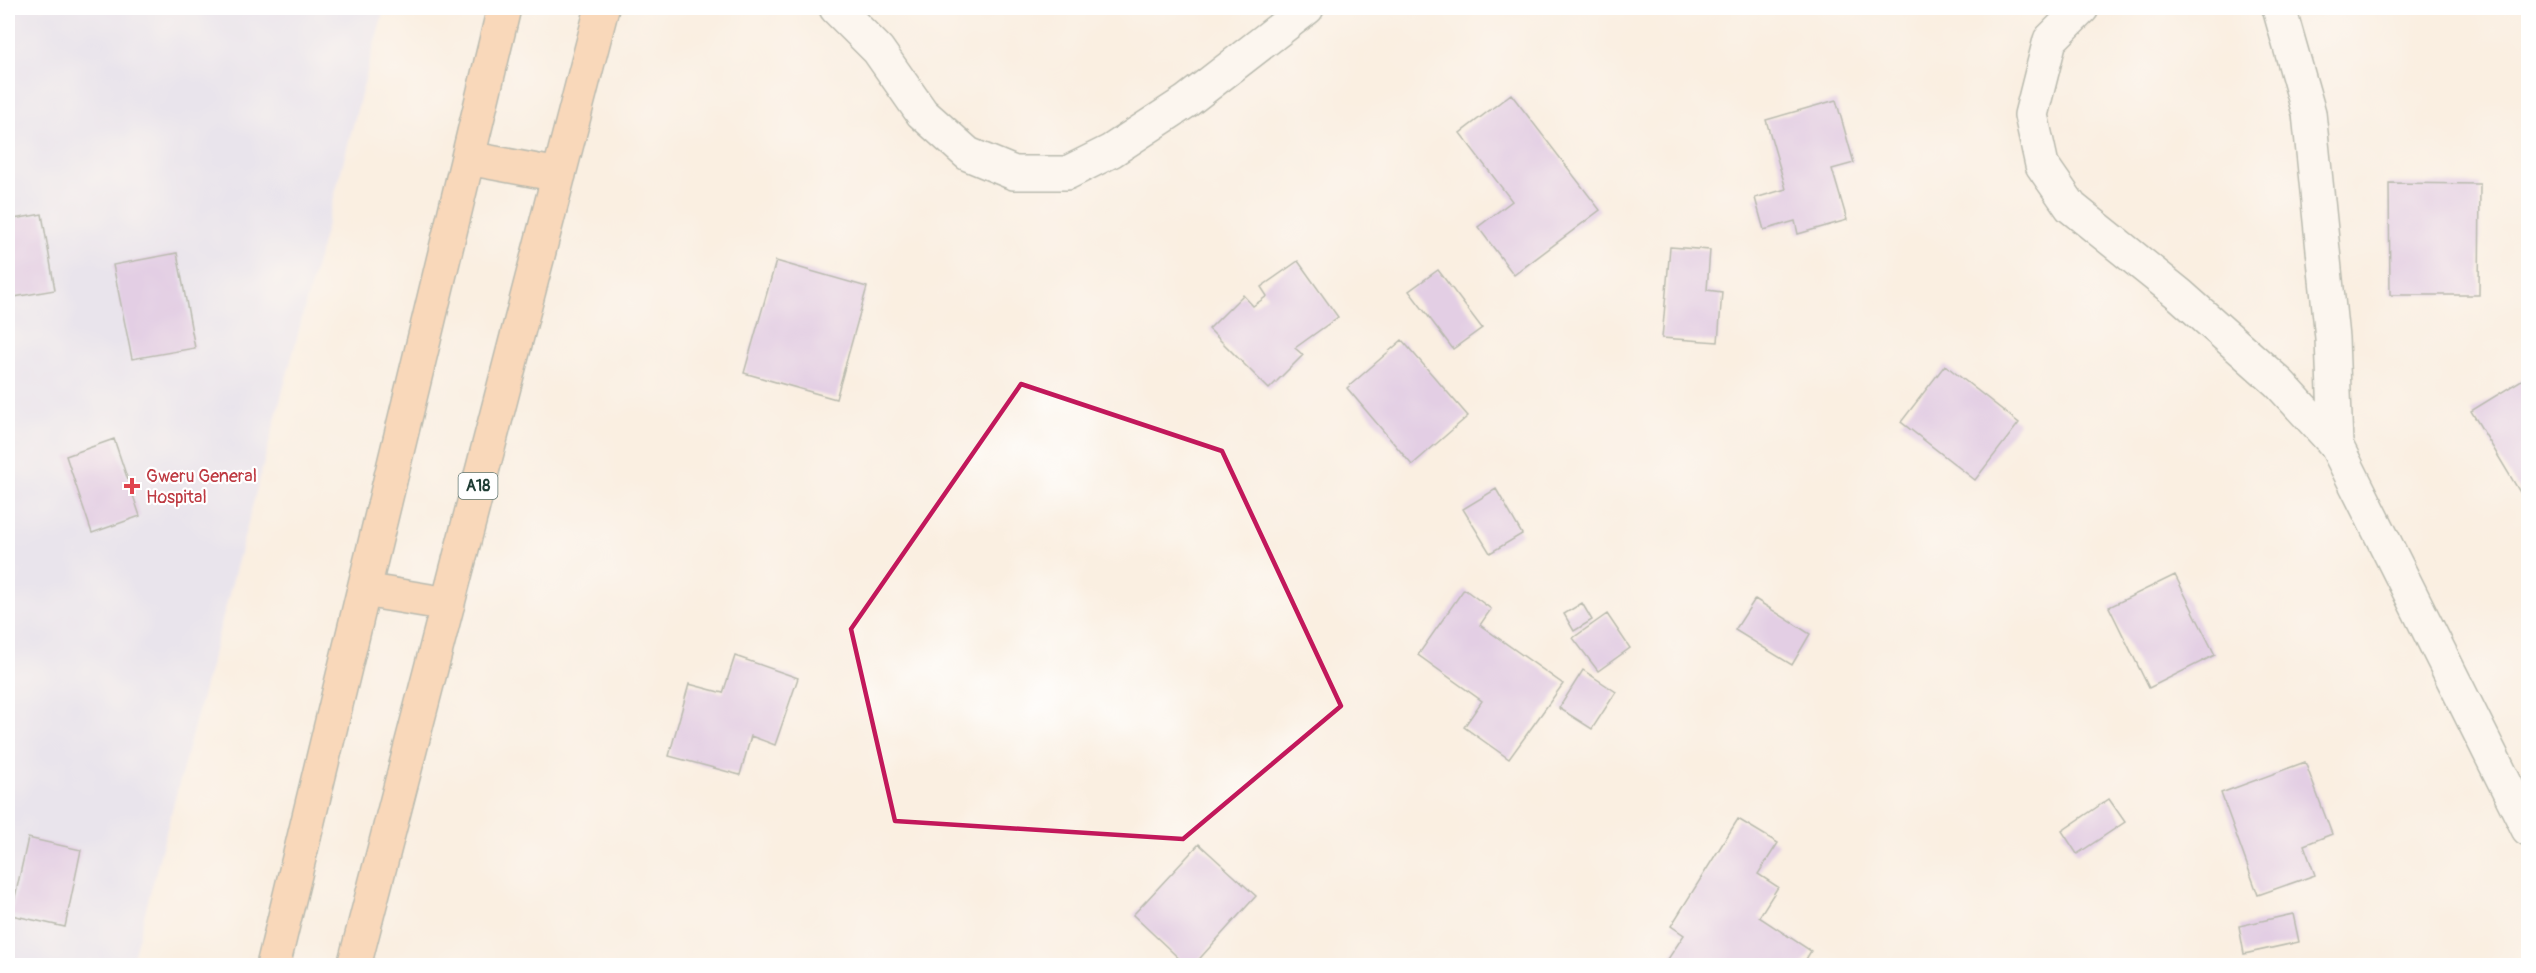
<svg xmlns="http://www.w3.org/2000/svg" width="2536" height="973" font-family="Pangolin,sans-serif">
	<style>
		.built { fill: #d6d8f8 }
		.building { fill: #c8a7e6 }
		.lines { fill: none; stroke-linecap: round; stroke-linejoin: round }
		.minor-casing { stroke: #6c7b71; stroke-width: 36 }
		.highway-casing { stroke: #6c7b71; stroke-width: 36 }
		.minor { stroke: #fff; stroke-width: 33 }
		.highway { stroke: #f9bc8a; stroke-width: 33 }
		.marked { fill: none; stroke: #c2185b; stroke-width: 4.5; stroke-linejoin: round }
		.health-dot { fill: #e0444e; stroke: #fff; stroke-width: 2 }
		.labels { text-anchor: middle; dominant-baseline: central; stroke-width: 4.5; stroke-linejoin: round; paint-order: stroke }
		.shield { fill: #fff; stroke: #627771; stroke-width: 1.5 }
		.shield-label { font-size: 16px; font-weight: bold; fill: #1f3d34 }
		.health-label { font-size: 18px; fill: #be3a42; stroke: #fff; text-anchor: start }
	</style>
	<rect width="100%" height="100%" fill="#fff"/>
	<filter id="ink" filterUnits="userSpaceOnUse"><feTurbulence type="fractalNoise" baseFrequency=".0167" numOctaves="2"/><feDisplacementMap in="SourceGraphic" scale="12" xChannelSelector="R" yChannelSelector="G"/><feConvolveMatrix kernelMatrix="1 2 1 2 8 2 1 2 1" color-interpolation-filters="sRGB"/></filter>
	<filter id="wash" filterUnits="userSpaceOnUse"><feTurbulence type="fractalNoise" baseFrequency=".008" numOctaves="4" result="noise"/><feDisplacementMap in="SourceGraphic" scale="24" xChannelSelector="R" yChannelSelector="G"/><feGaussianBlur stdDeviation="1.35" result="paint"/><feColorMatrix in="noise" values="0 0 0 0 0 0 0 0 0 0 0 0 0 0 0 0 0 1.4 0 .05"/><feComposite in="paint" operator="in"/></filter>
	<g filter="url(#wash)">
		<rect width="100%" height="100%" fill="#faefe1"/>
		<path class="built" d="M 8,8 L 384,8 L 131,965 L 8,965 Z"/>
		<g id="blocks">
			<path class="building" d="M 1511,94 L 1600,210 L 1514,275 L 1478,227 L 1512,201 L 1460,133 Z
				M 1836,100 L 1854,163 L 1832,169 L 1847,220 L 1798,234 L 1795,221 L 1764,230 L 1755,198 L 1786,189 L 1766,120 Z
				M 2389,183 L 2480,184 L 2479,295 L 2390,295 Z
				M 42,214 L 55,290 L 8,298 L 8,220 Z
				M 1670,247 L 1710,250 L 1707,290 L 1722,292 L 1718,342 L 1662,338 Z
				M 177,253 L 195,348 L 132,359 L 113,265 Z
				M 776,261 L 867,287 L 836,399 L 744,373 Z
				M 1298,261 L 1338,317 L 1295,348 L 1303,355 L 1269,389 L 1209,329 L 1243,295 L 1253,306 L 1267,296 L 1261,287 Z
				M 1438,270 L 1482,328 L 1453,349 L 1409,291 Z
				M 1402,340 L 1468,416 L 1412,465 L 1347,388 Z
				M 1945,365 L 2019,423 L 1975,480 L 1901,422 Z
				M 2528,376 L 2528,496 L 2524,499 L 2471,411 Z
				M 114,439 L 140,516 L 92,533 L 66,456 Z
				M 1496,489 L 1522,534 L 1490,553 L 1463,509 Z
				M 2175,575 L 2215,655 L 2149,688 L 2109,607 Z
				M 1464,589 L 1491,609 L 1480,625 L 1563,684 L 1509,759 L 1464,727 L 1482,701 L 1418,655 Z
				M 1755,599 L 1810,634 L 1792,665 L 1735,630 Z
				M 1582,603 L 1592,620 L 1574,631 L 1564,614 Z
				M 1607,614 L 1630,648 L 1598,671 L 1573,638 Z
				M 735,656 L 798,678 L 775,745 L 751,736 L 740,775 L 669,756 L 689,684 L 723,693 Z
				M 1583,670 L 1616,692 L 1592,729 L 1559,708 Z
				M 2305,762 L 2332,834 L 2304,845 L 2315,875 L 2258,895 L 2221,793 Z
				M 2109,799 L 2125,822 L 2077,854 L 2062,831 Z
				M 1738,819 L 1778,843 L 1758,874 L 1778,887 L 1759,917 L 1811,951 L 1802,966 L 1671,966 L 1666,962 L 1684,935 L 1671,926 Z
				M 28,838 L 81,850 L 65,927 L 11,915 Z
				M 1199,844 L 1256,896 L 1193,966 L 1187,966 L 1133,915 Z
				M 2293,914 L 2299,942 L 2244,954 L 2239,926 Z"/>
		</g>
	</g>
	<g filter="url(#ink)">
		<use href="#blocks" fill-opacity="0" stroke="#6c7b71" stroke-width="1.5"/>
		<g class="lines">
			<defs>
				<path id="minor" d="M 836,8 L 878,50 L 922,113 L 968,154 L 1014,173 L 1067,173 L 1111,151 L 1187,101 L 1307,8
					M 2082,8 L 2050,40 L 2031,115 L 2042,165 L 2071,207 L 2179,294 L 2279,383 L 2336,445 L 2528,829
					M 2279,8 L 2309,113 L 2332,338 L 2336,445"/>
				<path id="highway" d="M 468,158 L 559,175
					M 364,590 L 448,604
					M 273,966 L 504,8
					M 354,966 L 602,8"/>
			</defs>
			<use href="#minor" class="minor-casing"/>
			<use href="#highway" class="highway-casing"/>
			<use href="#minor" class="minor"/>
			<use href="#highway" class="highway"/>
		</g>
	</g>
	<path d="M0 0H2536V973H0ZM 1021,384 L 1222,451 L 1341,706 L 1183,839 L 895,821 L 851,629 Z" fill="#faefe1" fill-opacity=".55" fill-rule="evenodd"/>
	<path class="marked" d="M 1021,384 L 1222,451 L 1341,706 L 1183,839 L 895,821 L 851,629 Z"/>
	<path class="health-dot" d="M129 477h6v6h6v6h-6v6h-6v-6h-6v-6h6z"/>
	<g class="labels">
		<rect class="shield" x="458.5" y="473" width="39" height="26" rx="4.5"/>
		<g class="shield-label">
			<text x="478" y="486">A18</text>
		</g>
		<g class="health-label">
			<text x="146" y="476">Gweru General<tspan x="146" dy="21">Hospital</tspan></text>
		</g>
	</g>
	<rect width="2536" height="973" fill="none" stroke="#fff" stroke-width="30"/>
</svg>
